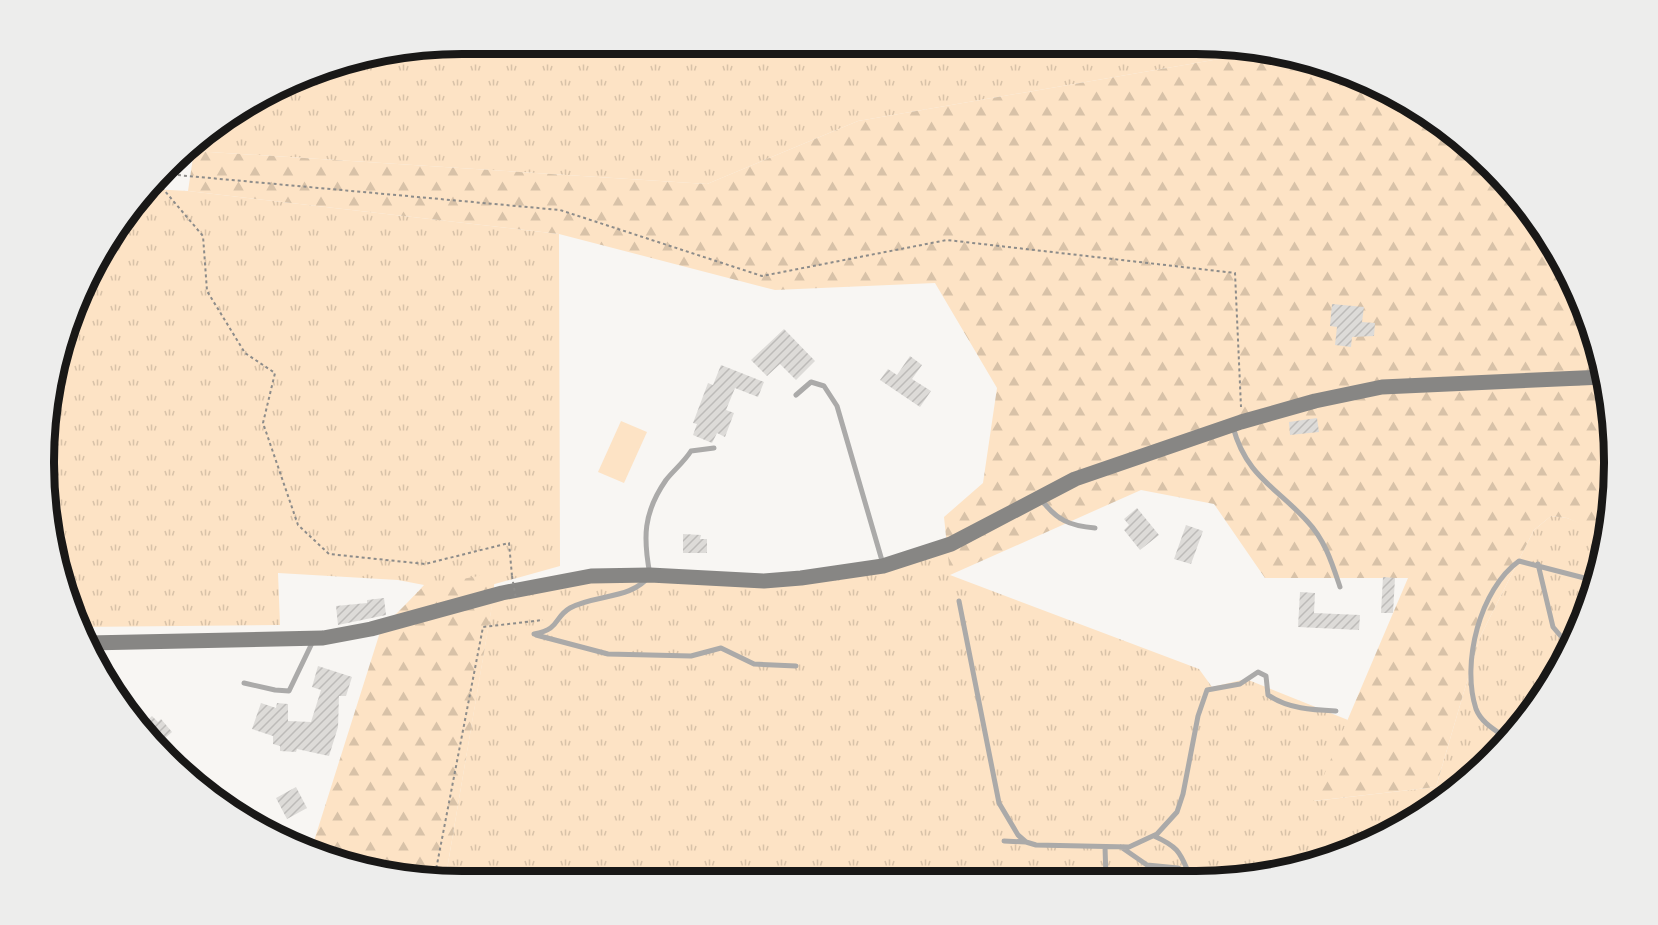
<svg xmlns="http://www.w3.org/2000/svg" width="1658" height="925" font-family="'PT Sans Narrow',sans-serif">
	<style>
		.grass { fill: url(#grass-tufts) }
		.forest { fill: url(#forest-firs) }
		.pitch { fill: #fde3c5 }
		.building { fill: url(#building-hatch) }
		.lines { fill: none; stroke-linecap: round; stroke-linejoin: round }
		.path { stroke: #8d8c8a; stroke-width: 2; stroke-dasharray: 3 3; stroke-linecap: butt }
		.service { stroke: #abaaa9; stroke-width: 5 }
		.secondary { stroke: #878684; stroke-width: 15 }
		.path-bridge { stroke: #8d8c8a; stroke-width: 2; stroke-dasharray: 3 3; stroke-linecap: butt }
		.rim { fill: none; stroke: #191817; stroke-width: 8 }
	</style>
	<defs>
		<pattern id="grass-tufts" width="24" height="20" patternUnits="userSpaceOnUse" patternTransform="scale(1.5)"><rect width="24" height="20" fill="#fde3c5"/><path d="M3 7l-1-3M5 7V3M7 7l1-3M15 17l-1-3M17 17v-4M19 17l1-3" fill="none" stroke="#d8c2a8"/></pattern>
		<pattern id="forest-firs" width="22" height="20" patternUnits="userSpaceOnUse" patternTransform="scale(1.5)"><rect width="22" height="20" fill="#fde3c5"/><path d="M5 1l3.5 6h-7zM16 11l3.5 6h-7z" fill="#d8c2a8"/></pattern>
		<pattern id="building-hatch" width="6" height="6" patternUnits="userSpaceOnUse" patternTransform="scale(1.5)"><rect width="6" height="6" fill="#dddbd8"/><path d="M-1 1l2-2M0 6l6-6M5 7l2-2" fill="none" stroke="#bdbbb9"/></pattern>
	</defs>
	<rect width="100%" height="100%" fill="#f8f6f3"/>
	<path class="grass" d="M 463,44 L 1223,44 L 1304,58 L 1327,67 L 1225,58 L 858,121 L 707,184 L 194,151 L 185,154 L 207,130 L 327,66 Z
		M 152,189 L 188,191 L 559,234 L 560,566 L 401,610 L 424,585 L 398,580 L 278,573 L 280,625 L 78,627 L 44,490 L 58,354 L 114,230 Z
		M 1551,516 L 1567,518 L 1598,530 L 1592,597 L 1559,672 L 1510,739 L 1429,811 L 1356,850 L 1250,878 L 445,881 L 493,599 L 563,580 L 781,580 L 951,544 L 950,575 L 1199,669 L 1212,687 L 1246,679 L 1348,720 L 1314,801 L 1436,787 L 1480,637 L 1534,530 Z"/>
	<path class="forest" d="M 1225,58 C 1252,60 1305,60 1329,68 C 1477,116 1582,244 1607,396 C 1615,442 1617,491 1607,536 L 1567,518 L 1551,516 L 1534,530 L 1480,637 L 1436,787 L 1313,801 L 1408,578 L 1265,578 L 1214,504 L 1141,490 L 950,575 L 944,517 L 983,483 L 997,388 L 935,283 L 775,290 L 559,234 L 188,191 L 194,151 L 707,184 L 858,121 Z
		M 495,573 L 493,600 L 445,881 L 354,867 L 322,854 L 325,847 L 314,841 L 381,629 L 424,586 Z"/>
	<path class="pitch" d="M 621,421 L 647,432 L 624,483 L 598,472 Z"/>
	<path class="building" d="M 1332,304 L 1364,307 L 1362,322 L 1375,323 L 1374,336 L 1352,337 L 1351,347 L 1335,345 L 1337,327 L 1330,326 Z
		M 784,329 L 815,361 L 796,380 L 780,364 L 767,376 L 751,360 Z
		M 910,356 L 922,365 L 912,379 L 931,391 L 920,407 L 880,380 L 888,369 L 897,375 Z
		M 721,365 L 764,382 L 758,397 L 735,388 L 726,410 L 734,413 L 725,437 L 717,433 L 712,443 L 693,435 L 697,424 L 693,423 L 708,383 L 713,385 Z
		M 1317,418 L 1319,432 L 1290,435 L 1289,422 Z
		M 1137,508 L 1159,535 L 1140,550 L 1124,530 L 1129,525 L 1124,519 Z
		M 1186,525 L 1203,531 L 1191,564 L 1174,559 Z
		M 683,534 L 701,535 L 700,539 L 707,539 L 707,553 L 683,553 Z
		M 1383,577 L 1395,578 L 1393,613 L 1381,613 Z
		M 1300,592 L 1315,593 L 1314,613 L 1360,615 L 1359,630 L 1298,627 Z
		M 384,598 L 386,615 L 338,625 L 336,606 L 367,603 L 367,600 Z
		M 318,666 L 352,677 L 346,696 L 339,696 L 338,727 L 329,756 L 297,749 L 296,752 L 280,751 L 280,746 L 273,744 L 273,736 L 252,729 L 261,703 L 276,708 L 277,703 L 288,704 L 288,721 L 311,722 L 321,690 L 312,687 Z
		M 152,716 L 158,722 L 161,719 L 172,732 L 156,746 L 140,727 Z
		M 296,787 L 307,808 L 287,819 L 276,798 Z"/>
	<g class="lines">
		<path class="path" d="M 166,174 L 560,210 L 762,276 L 947,240 L 1235,273 L 1241,407
			M 158,183 L 203,236 L 207,291 L 245,353 L 275,373 L 263,423 L 298,525 L 329,554 L 425,564 L 509,543 L 512,576
			M 434,880 L 483,627 L 543,620"/>
		<path class="service" d="M 796,395 L 811,382 L 824,386 L 837,406 L 883,564
			M 1233,427 C 1246,476 1276,487 1307,521 C 1325,540 1332,563 1340,587
			M 1041,499 C 1056,520 1070,526 1095,528
			M 1538,564 L 1553,627 L 1570,647
			M 959,601 L 999,803 L 1018,835 L 1026,842 L 1036,845 L 1129,847 L 1157,834 L 1177,812 L 1183,794 L 1198,716 L 1207,690 L 1240,684 L 1258,672 L 1266,676 L 1268,695 C 1288,709 1313,710 1336,711
			M 534,634 C 561,629 553,618 570,608 C 595,594 632,600 650,575 C 643,538 643,513 666,480 C 674,470 684,462 691,451 L 714,448
			M 536,635 L 608,654 L 691,656 L 721,648 L 754,664 L 796,666
			M 244,683 L 275,690 L 289,691 L 314,639
			M 1509,740 C 1497,731 1482,724 1476,709 C 1461,663 1480,589 1519,561 L 1596,581
			M 254,826 L 264,822
			M 1154,836 C 1181,848 1180,854 1191,878
			M 1004,841 L 1026,842
			M 1105,847 L 1106,878
			M 1121,847 L 1147,865 L 1178,868 L 1189,874"/>
		<path class="secondary" d="M 88,643 L 323,638 L 371,629 L 502,593 L 591,576 L 650,575 L 764,581 L 801,578 L 883,566 L 951,544 L 1075,479 L 1241,422 L 1315,401 L 1382,387 L 1604,377"/>
		<path class="path-bridge" d="M 512,576 L 516,599"/>
	</g>
	<path d="M0 0H1658V925H0ZM462 54H1196A408 408 0 0 1 1604 462V463A408 408 0 0 1 1196 871H462A408 408 0 0 1 54 463V462A408 408 0 0 1 462 54Z" fill="#ededec" fill-rule="evenodd"/>
	<path class="rim" d="M462 54H1196A408 408 0 0 1 1604 462V463A408 408 0 0 1 1196 871H462A408 408 0 0 1 54 463V462A408 408 0 0 1 462 54Z"/>
</svg>
